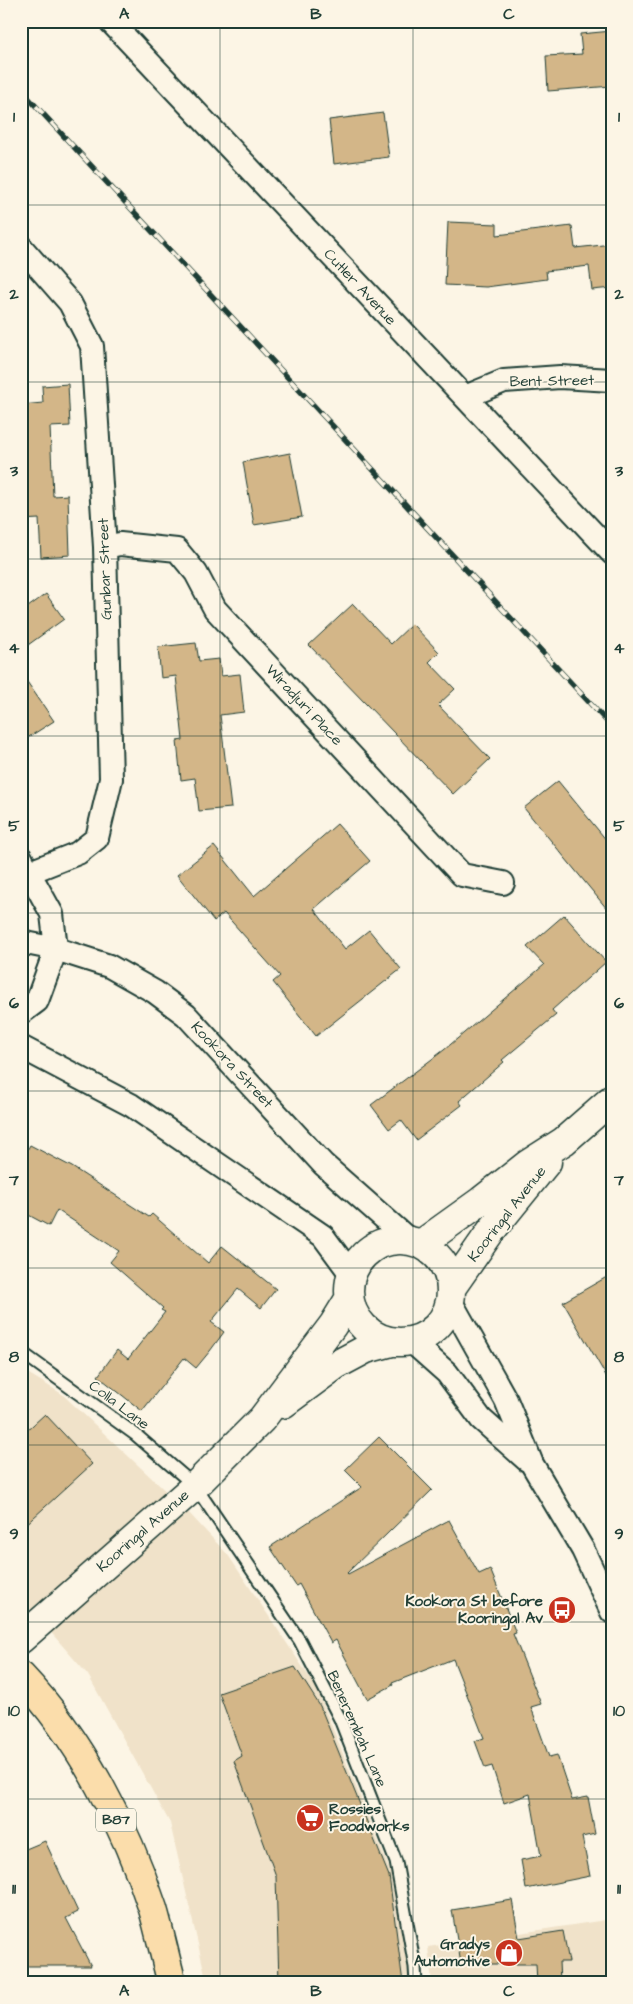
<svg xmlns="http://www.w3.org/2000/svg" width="633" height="2004" font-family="'Architects Daughter',sans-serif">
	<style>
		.built { fill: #f0e2c9 }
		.building { fill: #d3b688; stroke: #1f3d34 }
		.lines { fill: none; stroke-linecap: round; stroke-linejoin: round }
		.service-casing { stroke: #1f3d34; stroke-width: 15 }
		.minor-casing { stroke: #1f3d34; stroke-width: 26 }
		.tertiary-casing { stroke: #1f3d34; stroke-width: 31 }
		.primary-casing { stroke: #1f3d34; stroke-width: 31 }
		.service { stroke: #fcf5e5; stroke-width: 11 }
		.minor { stroke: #fcf5e5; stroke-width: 22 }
		.tertiary { stroke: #fcf5e5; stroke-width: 28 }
		.primary { stroke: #fbddab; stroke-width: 28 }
		.rail-casing { stroke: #1f3d34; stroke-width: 5.5 }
		.rail { stroke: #fcf5e5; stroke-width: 4; stroke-dasharray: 11; stroke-linecap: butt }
		.grid { fill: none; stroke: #1f3d34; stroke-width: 1; stroke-opacity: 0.55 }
		.labels { text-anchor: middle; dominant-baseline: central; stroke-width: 4; stroke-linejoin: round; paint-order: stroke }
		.shield { fill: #fcf5e5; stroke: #617469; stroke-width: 1 }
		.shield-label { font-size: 14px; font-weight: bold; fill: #1f3d34 }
		.street-label { font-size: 15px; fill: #1f3d34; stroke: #fcf5e5 }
		.poi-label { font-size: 15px; font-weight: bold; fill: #1f3d34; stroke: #fcf5e5; text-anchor: end }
		.neatline { fill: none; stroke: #1f3d34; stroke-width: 2 }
		.grid-label { font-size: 16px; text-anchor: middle; font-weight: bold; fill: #1f3d34 }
	</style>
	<rect width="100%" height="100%" fill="#fcf5e5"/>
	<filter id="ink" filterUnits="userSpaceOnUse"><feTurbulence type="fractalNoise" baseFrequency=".02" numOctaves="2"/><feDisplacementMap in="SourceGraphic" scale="10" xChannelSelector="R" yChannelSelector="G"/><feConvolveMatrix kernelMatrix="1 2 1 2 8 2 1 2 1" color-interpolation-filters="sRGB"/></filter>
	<g filter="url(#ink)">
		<path class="built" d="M 21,1369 L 62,1394 L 188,1512 L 228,1555 L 316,1687 L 402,1900 L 410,1983 L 207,1983 L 170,1823 L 88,1675 L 21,1598 Z
			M 612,1919 L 612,1983 L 432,1983 L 428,1947 Z"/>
		<path class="building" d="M 612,31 L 612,86 L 548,91 L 546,56 L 582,54 L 580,34 Z
			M 383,113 L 389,157 L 334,164 L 329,120 Z
			M 448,222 L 497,224 L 497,235 L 572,226 L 575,248 L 612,244 L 612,288 L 592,290 L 589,266 L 546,271 L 547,279 L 486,287 L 445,285 Z
			M 68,384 L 70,426 L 50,427 L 53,496 L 68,495 L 70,555 L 41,557 L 39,519 L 21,520 L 21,405 L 43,403 L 42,386 Z
			M 290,453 L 302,517 L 254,525 L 243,462 Z
			M 46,594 L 64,619 L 21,650 L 21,612 Z
			M 353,604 L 391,644 L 412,624 L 439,652 L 429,662 L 455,689 L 438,705 L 490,759 L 453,794 L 309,645 Z
			M 196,643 L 199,661 L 219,659 L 221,676 L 240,674 L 244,712 L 220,715 L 231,808 L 199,811 L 195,778 L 181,780 L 177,741 L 183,740 L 176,676 L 161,678 L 158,647 Z
			M 21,673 L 54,721 L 21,742 Z
			M 558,781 L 612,847 L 612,915 L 524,808 Z
			M 337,824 L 370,861 L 314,909 L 345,949 L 369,930 L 401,969 L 316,1036 L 273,982 L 280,976 L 224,913 L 214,921 L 177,875 L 214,846 L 254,896 Z
			M 564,915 L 606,962 L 552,1010 L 556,1015 L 502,1060 L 504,1062 L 459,1101 L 462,1105 L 416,1140 L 401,1120 L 389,1129 L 371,1105 L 444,1050 L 544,965 L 527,947 Z
			M 30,1145 L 72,1167 L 149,1217 L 152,1214 L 208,1263 L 222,1246 L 276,1289 L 261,1308 L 238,1289 L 211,1322 L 224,1332 L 210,1351 L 196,1368 L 184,1358 L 142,1411 L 98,1376 L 117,1350 L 128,1359 L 165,1312 L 161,1310 L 163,1308 L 110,1262 L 119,1251 L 57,1210 L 49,1226 L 21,1211 L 21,1161 Z
			M 612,1274 L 612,1386 L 563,1302 Z
			M 45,1414 L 92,1464 L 21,1529 L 21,1436 Z
			M 379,1437 L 432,1490 L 347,1573 L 348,1574 L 449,1520 L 479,1574 L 490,1569 L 516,1633 L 513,1634 L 541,1704 L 531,1707 L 549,1757 L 557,1755 L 572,1800 L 588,1797 L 595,1834 L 582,1837 L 590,1876 L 526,1889 L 521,1860 L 541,1856 L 530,1794 L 504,1803 L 492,1766 L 485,1768 L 475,1741 L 484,1738 L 453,1659 L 392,1683 L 393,1685 L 367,1699 L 336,1640 L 331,1643 L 299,1584 L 296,1586 L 270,1547 L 362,1487 L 345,1470 Z
			M 295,1667 L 320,1706 L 389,1876 L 403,1983 L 279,1983 L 276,1876 L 234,1761 L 242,1756 L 219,1693 Z
			M 45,1841 L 78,1912 L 66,1918 L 91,1966 L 21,1966 L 21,1851 Z
			M 512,1900 L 519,1938 L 563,1931 L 569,1962 L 559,1962 L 560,1983 L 537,1983 L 536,1964 L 461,1964 L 452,1910 Z"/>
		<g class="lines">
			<defs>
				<path id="service" d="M 21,1352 L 136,1435 L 195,1486 L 300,1641 L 340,1719 L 396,1862 L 415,1967 L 416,1983"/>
				<path id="minor" d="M 110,21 L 612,553
					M 21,247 L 70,303 L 92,346 L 105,547 L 111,779 L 97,838 L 78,853 L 30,872 L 21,878
					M 465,397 L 504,381 L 560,377 L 612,380
					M 105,547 L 120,544 L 177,550 L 196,573 L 215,609 L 462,875 L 503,883
					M 21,858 L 52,914 L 56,949 L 37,1001 L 21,1013
					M 21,942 L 56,949 L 109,966 L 155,992 L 186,1015 L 323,1164 L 409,1240
					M 21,1047 L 131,1105 L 323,1236 L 351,1274
					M 451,1302 L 506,1400 L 532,1464 L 583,1550 L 612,1612
					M 411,1341 L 447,1373 L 481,1419 L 527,1460"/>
				<path id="tertiary" d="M349 1291a51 51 0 1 1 102 0a51 51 0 1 1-102 0Z
					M 421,1244 L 481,1201 L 528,1164 L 564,1141 L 612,1099
					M 452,1287 L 491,1231 L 547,1162
					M 283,1404 L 336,1365 L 366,1349 L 392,1342
					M 21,1639 L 195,1486 L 262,1419 L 333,1325 L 349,1299"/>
				<path id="primary" d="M 21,1676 C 81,1739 126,1827 153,1909 C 160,1933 165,1958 172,1983"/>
			</defs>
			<use href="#service" class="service-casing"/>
			<use href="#minor" class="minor-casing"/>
			<use href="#tertiary" class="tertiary-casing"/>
			<use href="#primary" class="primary-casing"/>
			<use href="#service" class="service"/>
			<use href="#minor" class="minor"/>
			<use href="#tertiary" class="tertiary"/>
			<use href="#primary" class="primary"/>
			<defs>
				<path id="rail" d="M 21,90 L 612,727"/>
			</defs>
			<use href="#rail" class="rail-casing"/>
			<use href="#rail" class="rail"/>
		</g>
	</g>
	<path class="grid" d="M 220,21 L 220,1983M 413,21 L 413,1983M 21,205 L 612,205M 21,382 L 612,382M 21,559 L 612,559M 21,736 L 612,736M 21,913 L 612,913M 21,1091 L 612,1091M 21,1268 L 612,1268M 21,1445 L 612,1445M 21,1622 L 612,1622M 21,1799 L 612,1799"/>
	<defs>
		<symbol id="bus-disc" viewBox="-11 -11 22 22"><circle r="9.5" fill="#c8321e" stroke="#fcf5e5"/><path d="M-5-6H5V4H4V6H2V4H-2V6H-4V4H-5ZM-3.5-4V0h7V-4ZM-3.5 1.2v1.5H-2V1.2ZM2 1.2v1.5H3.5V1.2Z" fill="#fff"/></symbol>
		<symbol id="supermarket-disc" viewBox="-11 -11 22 22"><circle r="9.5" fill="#c8321e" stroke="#fcf5e5"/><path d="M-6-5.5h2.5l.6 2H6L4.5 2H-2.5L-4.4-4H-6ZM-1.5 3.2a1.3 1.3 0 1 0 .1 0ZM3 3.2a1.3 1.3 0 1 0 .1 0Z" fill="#fff"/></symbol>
		<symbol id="shop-disc" viewBox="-11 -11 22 22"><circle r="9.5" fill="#c8321e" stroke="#fcf5e5"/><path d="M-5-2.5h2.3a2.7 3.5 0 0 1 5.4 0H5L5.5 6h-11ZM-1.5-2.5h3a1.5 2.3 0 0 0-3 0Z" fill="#fff"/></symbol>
	</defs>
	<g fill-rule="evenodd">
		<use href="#bus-disc" x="546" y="1594" width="32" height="32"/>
		<use href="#supermarket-disc" x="294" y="1802" width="32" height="32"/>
		<use href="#shop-disc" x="493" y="1937" width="32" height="32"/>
	</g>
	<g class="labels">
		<rect class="shield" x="96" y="1808.5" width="40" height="23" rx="4"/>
		<g class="shield-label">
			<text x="116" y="1820">B87</text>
		</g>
		<g class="street-label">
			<text transform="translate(360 287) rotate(47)">Cutler Avenue</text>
			<text transform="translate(552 381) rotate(-1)">Bent Street</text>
			<text transform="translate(105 569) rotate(-92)">Gunbar Street</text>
			<text transform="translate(304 705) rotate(47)">Wiradjuri Place</text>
			<text transform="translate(232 1065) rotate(47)">Kookora Street</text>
			<text transform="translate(507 1214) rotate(-52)">Kooringal Avenue</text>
			<text transform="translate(119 1405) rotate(37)">Colla Lane</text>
			<text transform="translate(143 1531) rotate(-41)">Kooringal Avenue</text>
			<text transform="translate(357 1729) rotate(66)">Benerembah Lane</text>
		</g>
		<g class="poi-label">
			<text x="543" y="1601">Kookora St before<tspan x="543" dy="17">Kooringal Av</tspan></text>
			<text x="329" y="1809" text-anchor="start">Rossies<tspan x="329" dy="17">Foodworks</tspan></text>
			<text x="490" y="1944">Gradys<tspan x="490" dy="17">Automotive</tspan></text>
		</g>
	</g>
	<rect width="633" height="2004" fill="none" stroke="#fcf5e5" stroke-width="55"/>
	<rect x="28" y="28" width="578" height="1948" class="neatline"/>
	<g class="grid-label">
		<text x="124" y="19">A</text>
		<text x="316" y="19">B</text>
		<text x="509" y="19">C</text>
		<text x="14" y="122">1</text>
		<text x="619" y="122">1</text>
		<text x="14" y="299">2</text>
		<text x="619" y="299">2</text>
		<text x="14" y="476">3</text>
		<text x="619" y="476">3</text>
		<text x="14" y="653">4</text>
		<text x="619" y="653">4</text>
		<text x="14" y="831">5</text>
		<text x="619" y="831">5</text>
		<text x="14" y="1008">6</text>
		<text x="619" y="1008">6</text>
		<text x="14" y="1185">7</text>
		<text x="619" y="1185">7</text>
		<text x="14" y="1362">8</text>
		<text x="619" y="1362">8</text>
		<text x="14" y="1539">9</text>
		<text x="619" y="1539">9</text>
		<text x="14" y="1716">10</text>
		<text x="619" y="1716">10</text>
		<text x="14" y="1894">11</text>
		<text x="619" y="1894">11</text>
		<text x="124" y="1996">A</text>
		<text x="316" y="1996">B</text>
		<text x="509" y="1996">C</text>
	</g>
</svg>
